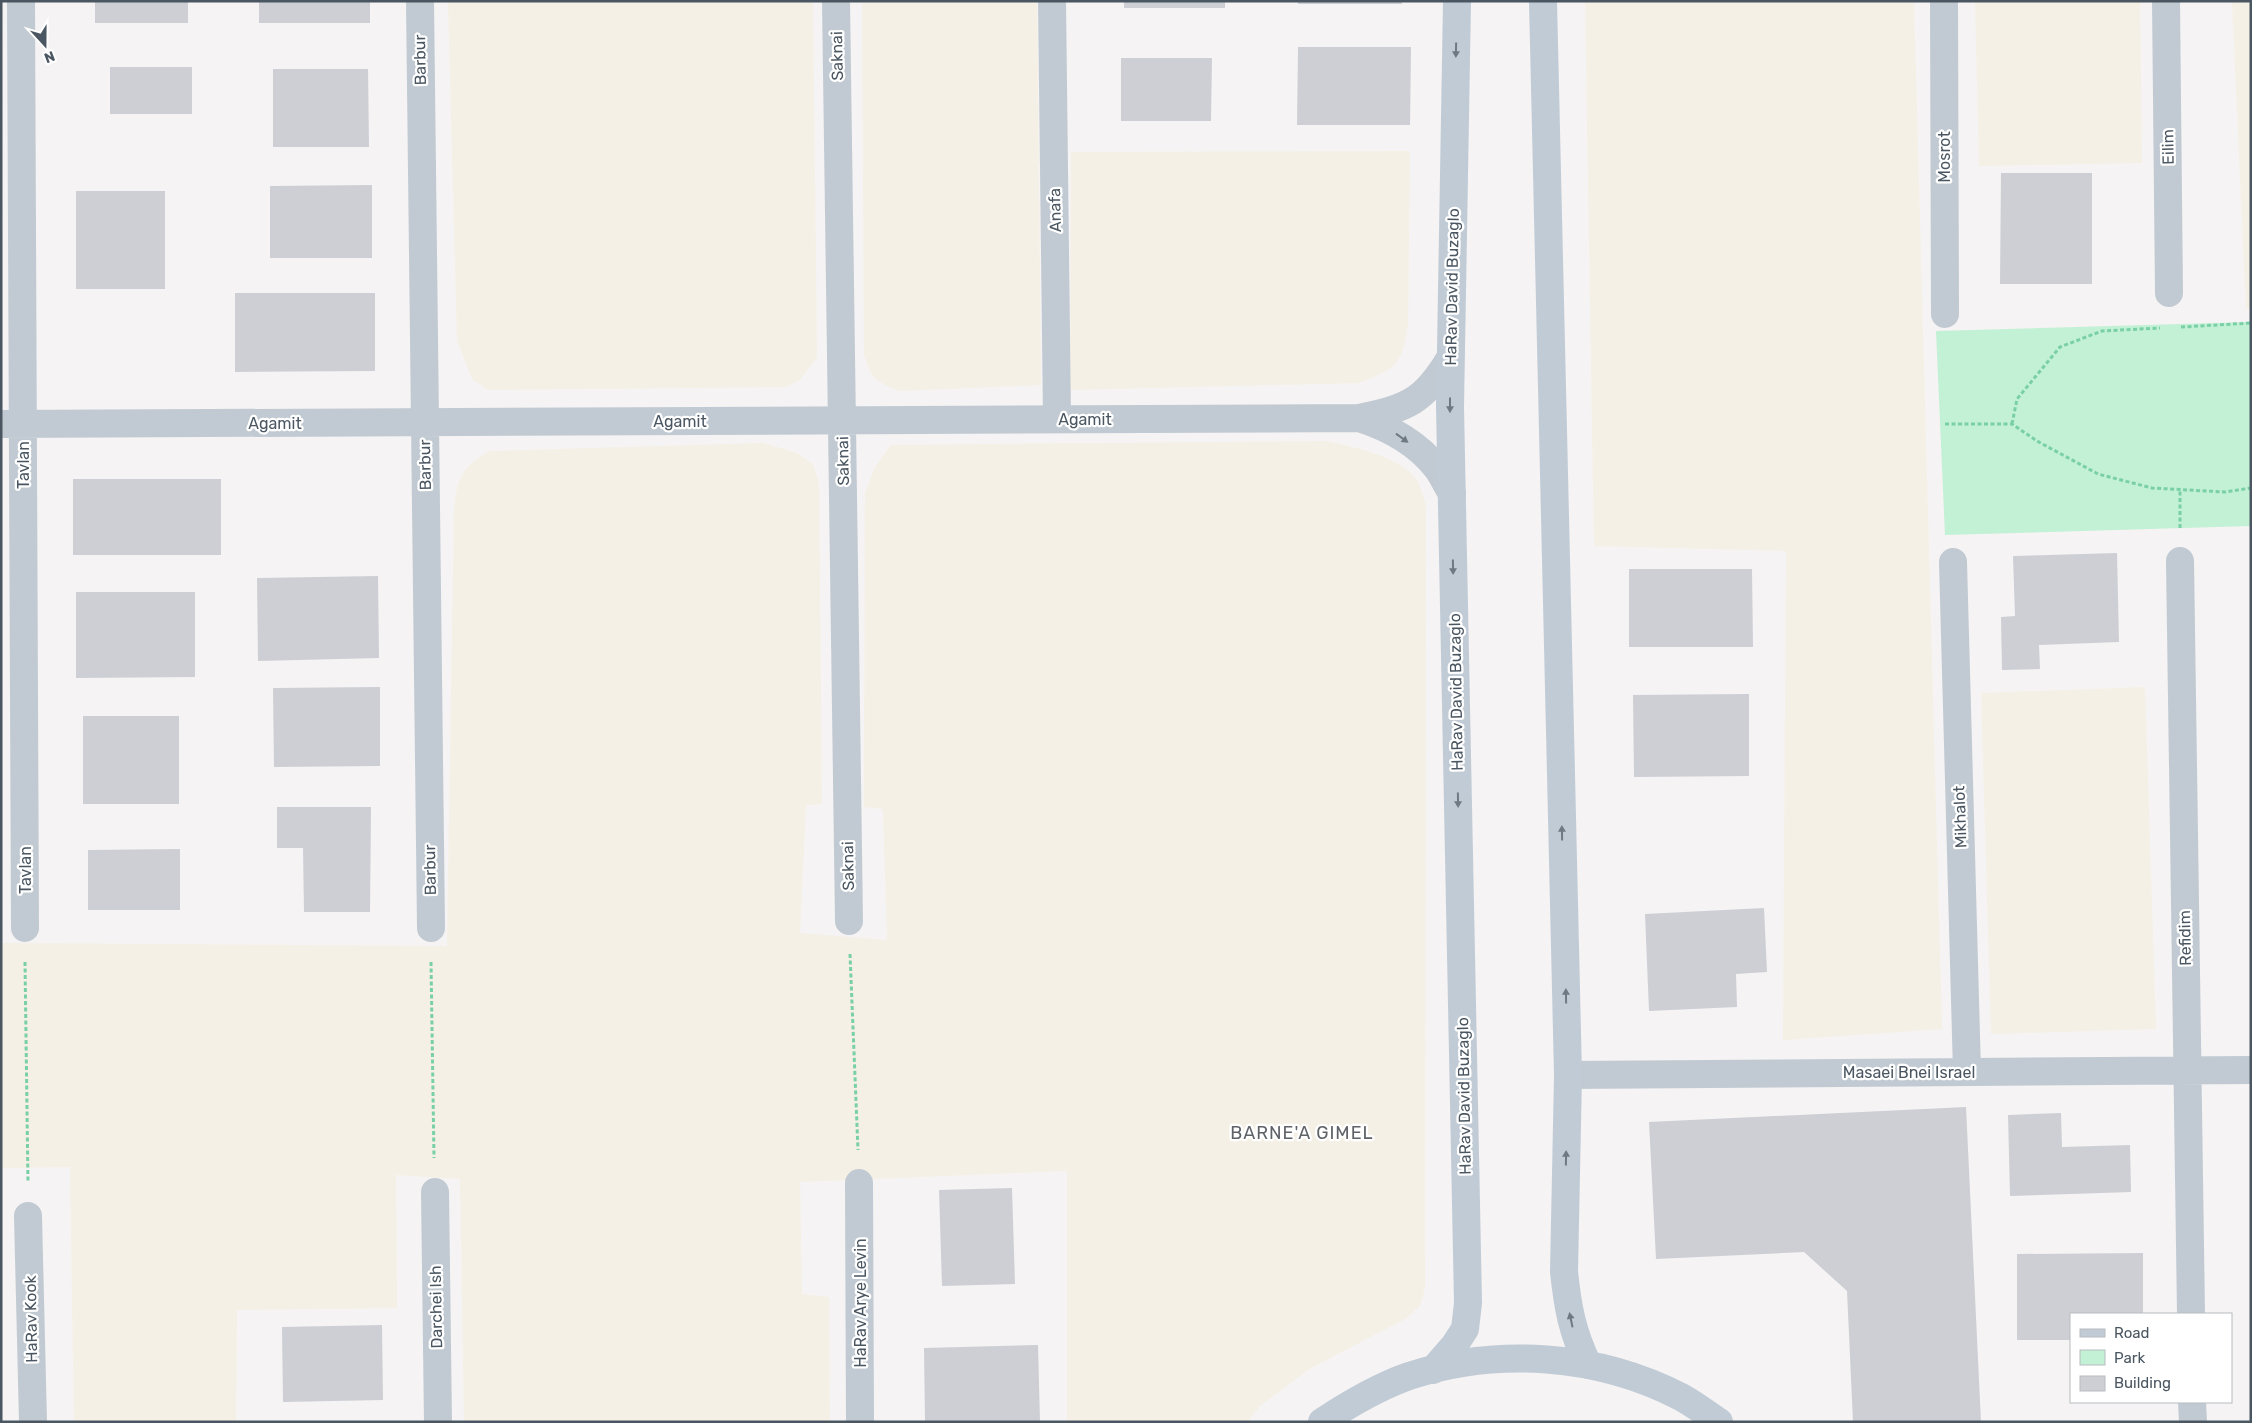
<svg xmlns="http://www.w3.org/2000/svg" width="2252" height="1423" font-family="Rubik,sans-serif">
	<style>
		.green { fill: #c3f1d5 }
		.sand { fill: #f5f0e5 }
		.building { fill: #cdcfd5 }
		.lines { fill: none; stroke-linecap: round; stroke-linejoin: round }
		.path { stroke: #7ad0a6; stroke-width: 3; stroke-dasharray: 4 2.5; stroke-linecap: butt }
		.street { stroke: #c1cad2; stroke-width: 28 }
		.secondary { stroke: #c1cbd6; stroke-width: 28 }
		.oneway { fill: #6e7984 }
		.oneway2 { fill: #6e7983 }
		.labels { text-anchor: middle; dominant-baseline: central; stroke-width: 4.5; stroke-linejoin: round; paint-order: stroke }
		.street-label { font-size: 16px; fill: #4a5661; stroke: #fff }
		.neighbourhood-label { font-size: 18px; letter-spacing: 1px; fill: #5f6368; stroke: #fff }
	</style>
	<rect width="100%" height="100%" fill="#f5f3f3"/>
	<path class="green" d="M 2251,322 L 2251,526 L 1945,535 L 1936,331 Z"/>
	<path class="sand" d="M 448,1 L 813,1 L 817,357 L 801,379 L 786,387 L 488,390 L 472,379 L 457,341 Z
		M 862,1 L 1037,1 L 1041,385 L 900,391 C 877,382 871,379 864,355 Z
		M 1585,1 L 1914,1 L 1942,1029 L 1783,1040 L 1786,551 L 1594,546 Z
		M 1975,1 L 2140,1 L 2142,163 L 1979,166 Z
		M 2232,1 L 2251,1 L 2251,309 L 2246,309 Z
		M 1410,151 L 1408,323 C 1403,364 1397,368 1359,383 L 1070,390 L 1071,152 Z
		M 1326,441 C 1353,447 1399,456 1416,479 C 1421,486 1423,498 1426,505 L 1425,1288 L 1420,1306 L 1405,1319 L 1311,1368 L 1260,1406 L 1247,1422 L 1067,1422 L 1067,1171 L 800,1182 L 802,1294 L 829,1297 L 830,1422 L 464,1422 L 460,1179 L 396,1175 L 397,1308 L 237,1310 L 236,1422 L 74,1422 L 70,1167 L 1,1168 L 1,943 L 447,946 L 454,507 C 458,476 463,466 490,451 L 763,443 L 797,453 L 813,464 L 819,483 L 822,804 L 806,805 L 800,933 L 887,940 L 883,809 L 864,807 L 865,493 L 875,467 L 891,445 Z
		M 2145,687 L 2156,1029 L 1991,1034 L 1981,693 Z"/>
	<path class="building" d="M 95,1 L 188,1 L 188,23 L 95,23 Z
		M 259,1 L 370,1 L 370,23 L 259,23 Z
		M 1124,1 L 1225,1 L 1225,8 L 1124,8 Z
		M 1298,1 L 1402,1 L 1402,4 L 1298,4 Z
		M 1298,47 L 1411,47 L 1410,125 L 1297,125 Z
		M 1121,58 L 1212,58 L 1211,121 L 1121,121 Z
		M 110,67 L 192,67 L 192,114 L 110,114 Z
		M 273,69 L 368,69 L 369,147 L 273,147 Z
		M 2001,173 L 2092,173 L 2092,284 L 2000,284 Z
		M 372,185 L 372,258 L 270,258 L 270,186 Z
		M 76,191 L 165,191 L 165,289 L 76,289 Z
		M 235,293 L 375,293 L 375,371 L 235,372 Z
		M 73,479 L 221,479 L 221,555 L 73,555 Z
		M 2117,553 L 2119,642 L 2039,645 L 2040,669 L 2002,670 L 2001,617 L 2015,616 L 2013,556 Z
		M 1629,569 L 1752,569 L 1753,647 L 1629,647 Z
		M 378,576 L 379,658 L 258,661 L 257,578 Z
		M 76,592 L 195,592 L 195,677 L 76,678 Z
		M 380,687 L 380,766 L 274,767 L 273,688 Z
		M 1749,694 L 1749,776 L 1634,777 L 1633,695 Z
		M 83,716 L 179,716 L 179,804 L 83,804 Z
		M 277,807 L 371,807 L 370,912 L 304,912 L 303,848 L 277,848 Z
		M 180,849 L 180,910 L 88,910 L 88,850 Z
		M 1764,908 L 1767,972 L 1736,974 L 1737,1007 L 1649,1011 L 1645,914 Z
		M 1966,1107 L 1981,1422 L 1853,1422 L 1847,1291 L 1804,1252 L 1656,1259 L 1649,1122 Z
		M 2061,1113 L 2062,1147 L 2130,1145 L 2131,1192 L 2010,1196 L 2008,1115 Z
		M 1012,1188 L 1015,1284 L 942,1286 L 939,1190 Z
		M 2143,1253 L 2143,1314 L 2071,1314 L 2071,1340 L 2017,1340 L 2017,1254 Z
		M 382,1325 L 383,1400 L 283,1402 L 282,1327 Z
		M 1038,1345 L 1040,1422 L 925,1422 L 924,1348 Z"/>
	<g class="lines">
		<path class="path" d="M 2181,327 L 2251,323
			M 1945,424 L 2012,424 L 2037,441 L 2098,474 L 2152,488 L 2225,492 L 2251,488
			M 2012,424 L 2017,399 L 2060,347 L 2102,331 L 2160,328
			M 2180,528 L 2180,490
			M 850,954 L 858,1150
			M 25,962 L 28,1183
			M 431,962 L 434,1158"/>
		<path class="street" d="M 21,1 L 25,928
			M 420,1 L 431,928
			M 836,1 L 849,921
			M 1052,1 L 1057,419
			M 1944,1 L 1945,314
			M 2166,1 L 2169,293
			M 1359,418 C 1387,427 1416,442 1436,467 C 1442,474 1446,485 1452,493
			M 1,424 L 1359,418 C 1407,408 1424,402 1450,358
			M 2180,561 L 2191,1314
			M 1953,562 L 1967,1072
			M 1568,1075 L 2251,1070
			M 859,1183 L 860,1422
			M 435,1192 L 438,1422
			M 28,1216 L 33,1422
			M 2192,1402 L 2193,1422"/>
		<path class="secondary" d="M 1543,1 L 1568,1075 L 1564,1272 C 1568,1309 1572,1331 1588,1365
			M 1433,1370 L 1454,1346 L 1465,1329 L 1468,1303 L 1450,407 L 1457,1
			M 1322,1422 C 1349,1404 1378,1387 1409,1376 C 1497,1347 1598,1354 1681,1397 C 1694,1404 1707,1414 1719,1422"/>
	</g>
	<defs><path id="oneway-solid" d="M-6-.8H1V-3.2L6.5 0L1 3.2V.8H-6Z" transform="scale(1.25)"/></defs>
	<g class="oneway">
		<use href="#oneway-solid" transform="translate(1456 50) rotate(91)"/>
		<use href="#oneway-solid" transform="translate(1450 405) rotate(90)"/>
		<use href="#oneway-solid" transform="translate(1453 567) rotate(89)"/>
		<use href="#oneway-solid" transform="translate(1458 800) rotate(89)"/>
		<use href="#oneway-solid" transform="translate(1562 833) rotate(-91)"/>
		<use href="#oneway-solid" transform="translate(1566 996) rotate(-91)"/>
		<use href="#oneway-solid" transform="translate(1566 1158) rotate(-89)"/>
		<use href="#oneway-solid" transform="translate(1571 1320) rotate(-102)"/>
	</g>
	<use class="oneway2" href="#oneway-solid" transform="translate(1402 438) rotate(36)"/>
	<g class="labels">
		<g class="street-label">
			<text transform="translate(837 56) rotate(-91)">Saknai</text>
			<text transform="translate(420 60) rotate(-91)">Barbur</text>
			<text transform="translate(2168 147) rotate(-91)">Eilim</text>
			<text transform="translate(1944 157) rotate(-90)">Mosrot</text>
			<text transform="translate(1055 210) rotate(-91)">Anafa</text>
			<text transform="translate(1452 287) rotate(-89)">HaRav David Buzaglo</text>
			<text x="1085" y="419">Agamit</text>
			<text x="680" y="421">Agamit</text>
			<text x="275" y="423">Agamit</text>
			<text transform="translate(843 461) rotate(-91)">Saknai</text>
			<text transform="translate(23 465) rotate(-90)">Tavlan</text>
			<text transform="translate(425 465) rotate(-91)">Barbur</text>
			<text transform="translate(1456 692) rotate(-91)">HaRav David Buzaglo</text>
			<text transform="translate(1960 817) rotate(-92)">Mikhalot</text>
			<text transform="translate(848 866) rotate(-91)">Saknai</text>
			<text transform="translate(25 870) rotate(-90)">Tavlan</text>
			<text transform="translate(430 870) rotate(-91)">Barbur</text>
			<text transform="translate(2185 938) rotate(-91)">Refidim</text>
			<text x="1909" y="1072">Masaei Bnei Israel</text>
			<text transform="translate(1464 1096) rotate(-91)">HaRav David Buzaglo</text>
			<text transform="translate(860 1303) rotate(-90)">HaRav Arye Levin</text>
			<text transform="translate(436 1307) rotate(-91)">Darchei Ish</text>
			<text transform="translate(31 1319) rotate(-91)">HaRav Kook</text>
		</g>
		<g class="neighbourhood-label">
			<text x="1302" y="1133">BARNE'A GIMEL</text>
		</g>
	</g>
	<rect width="2252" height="1423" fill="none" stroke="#4a5661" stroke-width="5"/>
	<rect x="2070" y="1313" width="162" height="90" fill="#ffffff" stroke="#b7bbc0"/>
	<rect x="2080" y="1329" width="25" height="8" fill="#c1cbd6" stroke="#b7bbc0"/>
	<text x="2114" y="1338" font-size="15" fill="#4a5661">Road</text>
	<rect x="2080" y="1350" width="25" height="15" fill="#c3f1d5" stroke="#b7bbc0"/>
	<text x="2114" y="1363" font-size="15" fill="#4a5661">Park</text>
	<rect x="2080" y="1376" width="25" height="15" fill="#cdcfd5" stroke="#b7bbc0"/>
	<text x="2114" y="1388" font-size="15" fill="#4a5661">Building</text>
	<g transform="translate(45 45) rotate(159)" stroke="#ffffff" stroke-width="4" paint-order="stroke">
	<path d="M0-4L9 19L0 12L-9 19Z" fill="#4a5661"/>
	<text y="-8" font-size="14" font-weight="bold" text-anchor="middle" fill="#4a5661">N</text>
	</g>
</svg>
